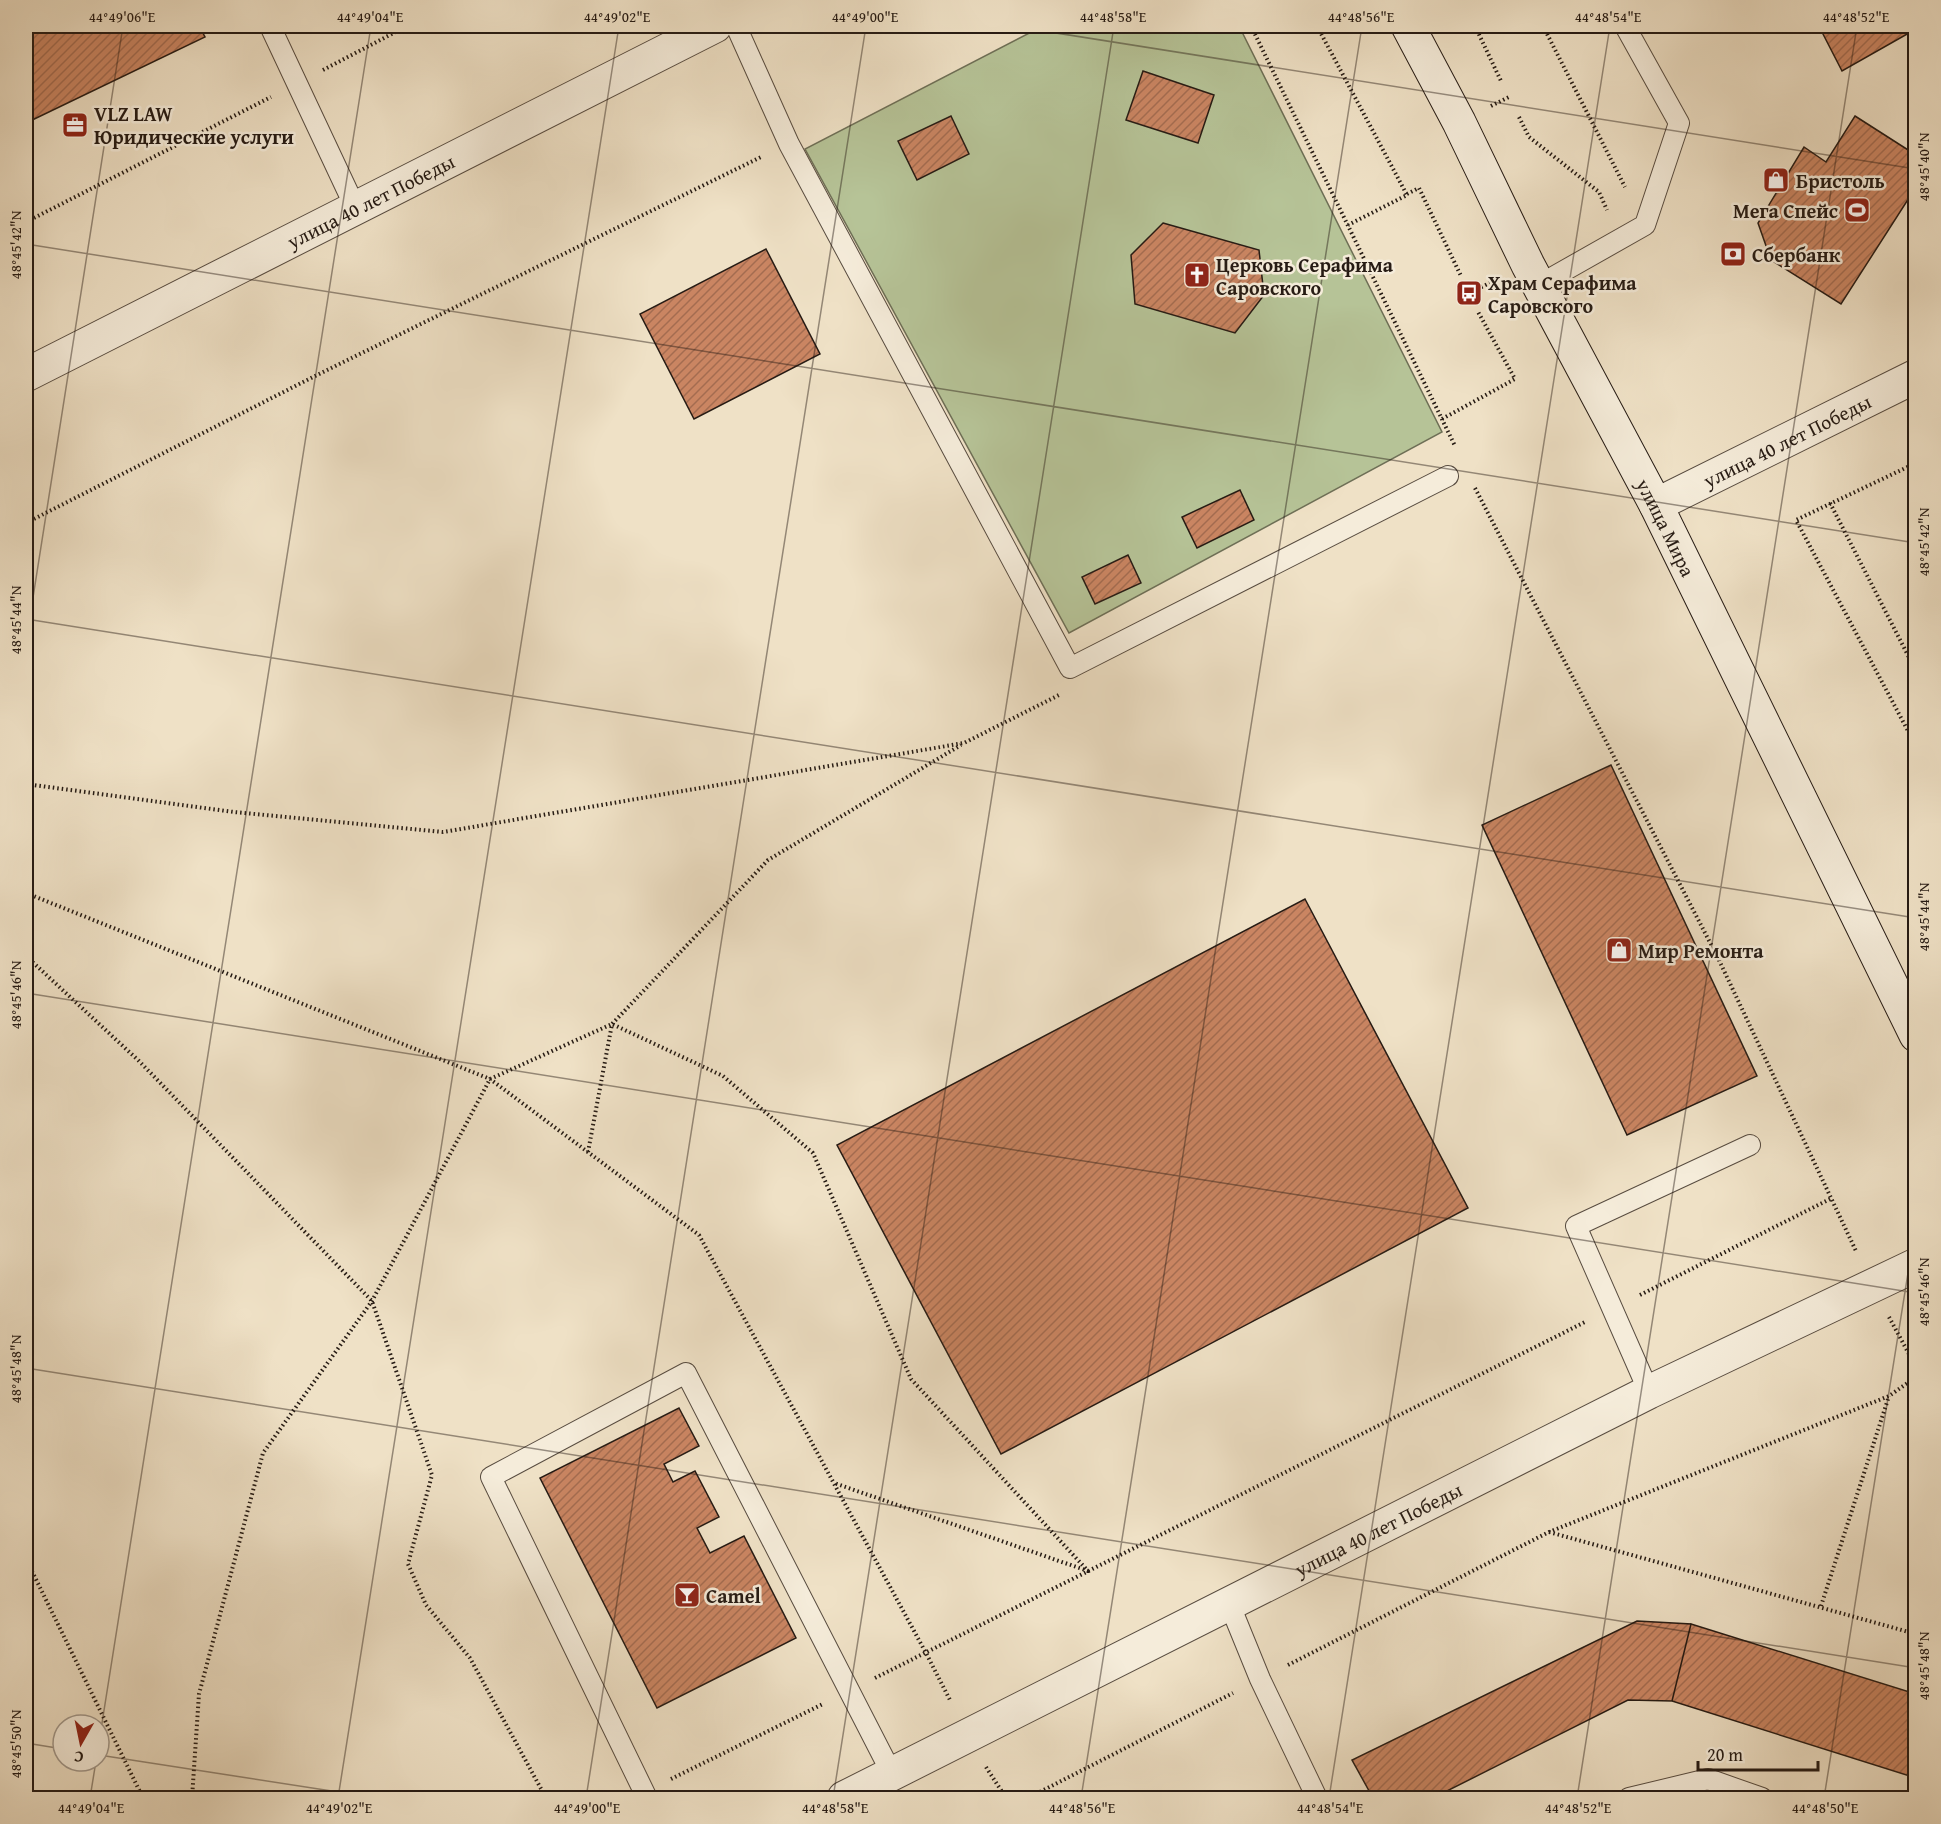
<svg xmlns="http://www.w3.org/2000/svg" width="1941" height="1824" font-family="'Gentium Book Plus',serif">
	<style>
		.green { fill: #b6c397; stroke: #6e6f56; stroke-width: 1.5 }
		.building { fill: url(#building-hatch); stroke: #261b14; stroke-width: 1.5 }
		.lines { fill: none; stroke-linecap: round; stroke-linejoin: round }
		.lane-casing { stroke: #584c40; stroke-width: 22 }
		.street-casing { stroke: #584c40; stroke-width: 35 }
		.secondary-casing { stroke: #261b14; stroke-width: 35 }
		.path { stroke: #261b14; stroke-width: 4; stroke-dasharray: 1.5 3; stroke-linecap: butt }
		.lane { stroke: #f5ecda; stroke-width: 20 }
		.street { stroke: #f5ecda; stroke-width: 33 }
		.secondary { stroke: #f5ecda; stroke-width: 33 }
		.ticks { fill: none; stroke: #261b14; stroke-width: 1.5; stroke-opacity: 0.45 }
		.labels { text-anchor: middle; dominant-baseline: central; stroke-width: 5; stroke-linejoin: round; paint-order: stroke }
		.poi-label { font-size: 20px; font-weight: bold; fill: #261b14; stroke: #f5ecda; text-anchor: start }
		.street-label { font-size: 20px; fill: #261b14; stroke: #f5ecda }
		.neatline { fill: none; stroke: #261b14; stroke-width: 2 }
		.ticks-label { font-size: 15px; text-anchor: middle; fill: #261b14 }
	</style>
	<defs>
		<pattern id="building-hatch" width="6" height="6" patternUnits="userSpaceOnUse" patternTransform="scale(1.5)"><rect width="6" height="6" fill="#ca8562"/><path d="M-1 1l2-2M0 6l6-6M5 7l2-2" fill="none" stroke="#a46c50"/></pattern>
	</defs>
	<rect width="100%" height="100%" fill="#efe1c6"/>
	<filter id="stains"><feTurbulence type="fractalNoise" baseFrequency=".00333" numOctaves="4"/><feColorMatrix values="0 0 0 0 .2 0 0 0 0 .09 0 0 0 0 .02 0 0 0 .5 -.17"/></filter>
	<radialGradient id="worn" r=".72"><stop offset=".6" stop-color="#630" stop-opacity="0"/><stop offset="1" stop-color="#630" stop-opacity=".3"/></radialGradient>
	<path class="green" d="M 1043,26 L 1239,26 L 1442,432 L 1069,633 L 805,149 Z"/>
	<path class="building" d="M 26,26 L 199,26 L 205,37 L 26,123 Z
		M 1827,26 L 1916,26 L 1916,29 L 1842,71 L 1823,34 Z
		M 1143,71 L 1214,95 L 1198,143 L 1126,120 Z
		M 951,116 L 969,154 L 917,180 L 898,141 Z
		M 1855,116 L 1916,155 L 1916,187 L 1841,304 L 1771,260 L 1758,223 L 1804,147 L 1826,162 Z
		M 1163,223 L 1259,250 L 1264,295 L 1235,333 L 1135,304 L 1131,255 Z
		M 766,249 L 820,354 L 694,419 L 640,314 Z
		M 1240,490 L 1254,520 L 1197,548 L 1182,517 Z
		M 1128,555 L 1141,583 L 1095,604 L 1082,577 Z
		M 1611,765 L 1757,1076 L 1627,1135 L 1482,825 Z
		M 1305,899 L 1468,1208 L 1001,1454 L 837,1145 Z
		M 679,1408 L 699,1446 L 664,1464 L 673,1482 L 695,1471 L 719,1517 L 697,1528 L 710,1553 L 744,1536 L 796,1638 L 657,1708 L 540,1478 Z
		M 1637,1621 L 1691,1624 L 1672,1701 L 1628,1700 L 1433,1798 L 1373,1798 L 1352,1760 Z
		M 1691,1624 L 1916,1694 L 1916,1778 L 1672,1701 Z"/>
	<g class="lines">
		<defs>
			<path id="lane" d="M 270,26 L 355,207
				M 736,26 L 789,144 L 1070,668 L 1448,476
				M 1539,285 L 1645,225 L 1679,123 L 1625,26
				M 1649,1392 L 1576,1226 L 1750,1145
				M 1229,1603 L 1260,1679 L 1317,1798
				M 647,1798 L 491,1477 L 686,1373 L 892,1774
				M 1629,1798 L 1708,1779 L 1762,1798"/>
			<g id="street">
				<path id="s1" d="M 26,375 L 715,26"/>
				<path id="s2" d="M 1656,505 L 1916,376"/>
				<path id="s3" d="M 844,1798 L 1649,1392 L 1916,1265"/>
			</g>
			<g id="secondary">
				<path id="s4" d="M 1408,26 L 1459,122 L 1528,265 L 1656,505 L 1916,1035"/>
			</g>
		</defs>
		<use href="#lane" class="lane-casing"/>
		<use href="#street" class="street-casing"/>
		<use href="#secondary" class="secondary-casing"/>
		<path class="path" d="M 1251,26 L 1455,446
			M 1317,26 L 1407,195 L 1348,225
			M 1475,26 L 1501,81
			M 1543,26 L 1625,187
			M 323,70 L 407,26
			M 1491,106 L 1509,97
			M 1519,117 L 1529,137 L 1599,192 L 1607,210
			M 1407,194 L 1419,188 L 1461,276
			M 26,222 L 271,97
			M 1469,293 L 1496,280
			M 1442,419 L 1515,379 L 1477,310
			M 1916,463 L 1796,520 L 1916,746
			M 1475,488 L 1718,958 L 1856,1251
			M 1830,503 L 1916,671
			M 26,523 L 313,377 L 761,157
			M 26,784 L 234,812 L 443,832 L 964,743 L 1059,695
			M 26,893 L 490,1079 L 699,1235 L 926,1653 L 951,1702
			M 26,956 L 139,1061 L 372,1301 L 432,1475 L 408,1564 L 426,1605 L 470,1658 L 546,1798
			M 588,1152 L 612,1024 L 768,860 L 961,745
			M 1640,1295 L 1832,1198
			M 1889,1317 L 1916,1367
			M 1549,1532 L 1916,1634
			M 26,1559 L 143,1798
			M 1821,1606 L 1889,1396
			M 1910,1632 L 1916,1617
			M 1288,1665 L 1549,1532 L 1889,1396 L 1916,1377
			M 875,1678 L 1585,1322
			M 986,1767 L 1006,1798
			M 671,1779 L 823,1704
			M 192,1798 L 199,1694 L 263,1453 L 372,1301 L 490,1079 L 612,1024 L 723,1076 L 813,1153 L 911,1379 L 1088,1571 L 834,1483
			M 1028,1798 L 1233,1693"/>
		<use href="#lane" class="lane"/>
		<use href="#street" class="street"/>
		<use href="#secondary" class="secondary"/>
	</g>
	<path class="ticks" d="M 1012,26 L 1916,169M 26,244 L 1916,543M 26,619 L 1916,918M 26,642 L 123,26M 26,993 L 1916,1293M 26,1368 L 1916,1668M 99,1742 L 371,26M 26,1743 L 63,1749M 99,1755 L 377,1798M 90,1798 L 96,1761M 338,1798 L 619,26M 586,1798 L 866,26M 833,1798 L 1114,26M 1081,1798 L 1362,26M 1329,1798 L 1610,26M 1577,1798 L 1857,26M 1824,1798 L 1916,1223"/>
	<defs>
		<symbol id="office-square" viewBox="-11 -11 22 22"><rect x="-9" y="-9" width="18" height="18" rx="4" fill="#8f2418" stroke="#f5ecda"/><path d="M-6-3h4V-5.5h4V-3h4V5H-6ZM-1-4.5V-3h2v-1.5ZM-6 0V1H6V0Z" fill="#fff"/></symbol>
		<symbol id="shop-square" viewBox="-11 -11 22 22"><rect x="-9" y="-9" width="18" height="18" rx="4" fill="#8f2418" stroke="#f5ecda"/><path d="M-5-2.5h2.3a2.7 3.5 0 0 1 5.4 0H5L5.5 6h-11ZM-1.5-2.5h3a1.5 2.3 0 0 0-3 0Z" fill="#fff"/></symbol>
		<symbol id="stadium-square" viewBox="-11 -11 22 22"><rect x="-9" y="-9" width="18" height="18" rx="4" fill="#8f2418" stroke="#f5ecda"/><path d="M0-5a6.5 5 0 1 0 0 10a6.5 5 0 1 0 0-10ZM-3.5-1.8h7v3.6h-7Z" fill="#fff"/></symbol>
		<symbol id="bank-square" viewBox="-11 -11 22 22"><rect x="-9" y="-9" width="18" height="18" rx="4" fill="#8f2418" stroke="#f5ecda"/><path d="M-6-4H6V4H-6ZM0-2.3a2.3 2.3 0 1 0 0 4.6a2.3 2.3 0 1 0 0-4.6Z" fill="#fff"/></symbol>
		<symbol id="church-square" viewBox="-11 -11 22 22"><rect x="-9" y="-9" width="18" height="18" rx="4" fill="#8f2418" stroke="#f5ecda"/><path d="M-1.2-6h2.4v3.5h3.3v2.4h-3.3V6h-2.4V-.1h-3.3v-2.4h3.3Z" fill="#fff"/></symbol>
		<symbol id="bus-square" viewBox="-11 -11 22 22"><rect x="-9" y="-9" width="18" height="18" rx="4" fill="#8f2418" stroke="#f5ecda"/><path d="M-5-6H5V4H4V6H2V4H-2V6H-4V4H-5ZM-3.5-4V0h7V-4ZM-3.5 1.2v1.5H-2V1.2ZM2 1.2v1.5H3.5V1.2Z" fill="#fff"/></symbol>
		<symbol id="bar-square" viewBox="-11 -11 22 22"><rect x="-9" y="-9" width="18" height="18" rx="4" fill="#8f2418" stroke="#f5ecda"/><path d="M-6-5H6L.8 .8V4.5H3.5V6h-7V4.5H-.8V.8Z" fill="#fff"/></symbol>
	</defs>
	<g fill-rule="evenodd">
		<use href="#office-square" x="60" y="110" width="30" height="30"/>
		<use href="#shop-square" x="1761" y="165" width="30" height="30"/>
		<use href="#stadium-square" x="1842" y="195" width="30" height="30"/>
		<use href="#bank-square" x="1718" y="239" width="30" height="30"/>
		<use href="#church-square" x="1182" y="260" width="30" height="30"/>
		<use href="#bus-square" x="1454" y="278" width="30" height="30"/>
		<use href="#shop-square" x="1604" y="935" width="30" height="30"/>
		<use href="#bar-square" x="672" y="1580" width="30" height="30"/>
	</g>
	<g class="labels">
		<g class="poi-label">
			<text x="94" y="113">VLZ LAW<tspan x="94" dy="23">Юридические услуги</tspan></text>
			<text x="1796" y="180">Бристоль</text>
			<text x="1838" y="210" text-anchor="end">Мега Спейс</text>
			<text x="1752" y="254">Сбербанк</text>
			<text x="1216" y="264">Церковь Серафима<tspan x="1216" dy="23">Саровского</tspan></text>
			<text x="1488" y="282">Храм Серафима<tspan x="1488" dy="23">Саровского</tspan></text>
			<text x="1638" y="950">Мир Ремонта</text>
			<text x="706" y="1595">Camel</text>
		</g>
		<g class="street-label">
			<text stroke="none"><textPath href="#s1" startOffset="386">улица 40 лет Победы</textPath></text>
			<text stroke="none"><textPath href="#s2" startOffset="146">улица 40 лет Победы</textPath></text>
			<text stroke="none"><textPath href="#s4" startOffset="564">улица Мира</textPath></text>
			<text stroke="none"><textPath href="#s3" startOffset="598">улица 40 лет Победы</textPath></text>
		</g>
	</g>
	<rect width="1941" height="1824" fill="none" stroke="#efe1c6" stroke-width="66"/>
	<g transform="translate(81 1743) rotate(189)"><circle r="28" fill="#f5ecda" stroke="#a2988b" stroke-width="1.5"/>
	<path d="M0-4.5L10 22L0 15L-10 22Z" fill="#8f2418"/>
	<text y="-9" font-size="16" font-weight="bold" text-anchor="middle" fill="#261b14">С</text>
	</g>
	<path d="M1698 1761v9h120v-9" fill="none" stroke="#261b14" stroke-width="3"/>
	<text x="1707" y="1761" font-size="18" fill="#261b14" stroke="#f5ecda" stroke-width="4.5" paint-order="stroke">20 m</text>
	<rect x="33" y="33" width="1875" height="1758" class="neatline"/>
	<g class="ticks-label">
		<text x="122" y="22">44°49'06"E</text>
		<text x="370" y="22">44°49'04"E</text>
		<text x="617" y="22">44°49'02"E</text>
		<text x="865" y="22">44°49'00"E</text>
		<text x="1113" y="22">44°48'58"E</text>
		<text x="1361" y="22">44°48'56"E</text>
		<text x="1608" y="22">44°48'54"E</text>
		<text x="1856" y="22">44°48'52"E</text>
		<text transform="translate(1924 167) rotate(-90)" y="5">48°45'40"N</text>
		<text transform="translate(16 245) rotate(-90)" y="5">48°45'42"N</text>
		<text transform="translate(1924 542) rotate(-90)" y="5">48°45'42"N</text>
		<text transform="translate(16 620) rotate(-90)" y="5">48°45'44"N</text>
		<text transform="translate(1924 917) rotate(-90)" y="5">48°45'44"N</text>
		<text transform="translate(16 995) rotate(-90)" y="5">48°45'46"N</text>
		<text transform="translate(1924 1292) rotate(-90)" y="5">48°45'46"N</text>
		<text transform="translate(16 1369) rotate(-90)" y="5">48°45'48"N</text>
		<text transform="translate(1924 1666) rotate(-90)" y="5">48°45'48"N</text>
		<text transform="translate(16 1744) rotate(-90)" y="5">48°45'50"N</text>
		<text x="91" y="1813">44°49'04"E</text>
		<text x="339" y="1813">44°49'02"E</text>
		<text x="587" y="1813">44°49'00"E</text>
		<text x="835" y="1813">44°48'58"E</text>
		<text x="1082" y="1813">44°48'56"E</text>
		<text x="1330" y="1813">44°48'54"E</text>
		<text x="1578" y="1813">44°48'52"E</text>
		<text x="1825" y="1813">44°48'50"E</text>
	</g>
	<rect width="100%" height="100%" filter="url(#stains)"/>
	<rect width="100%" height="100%" fill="url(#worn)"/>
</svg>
